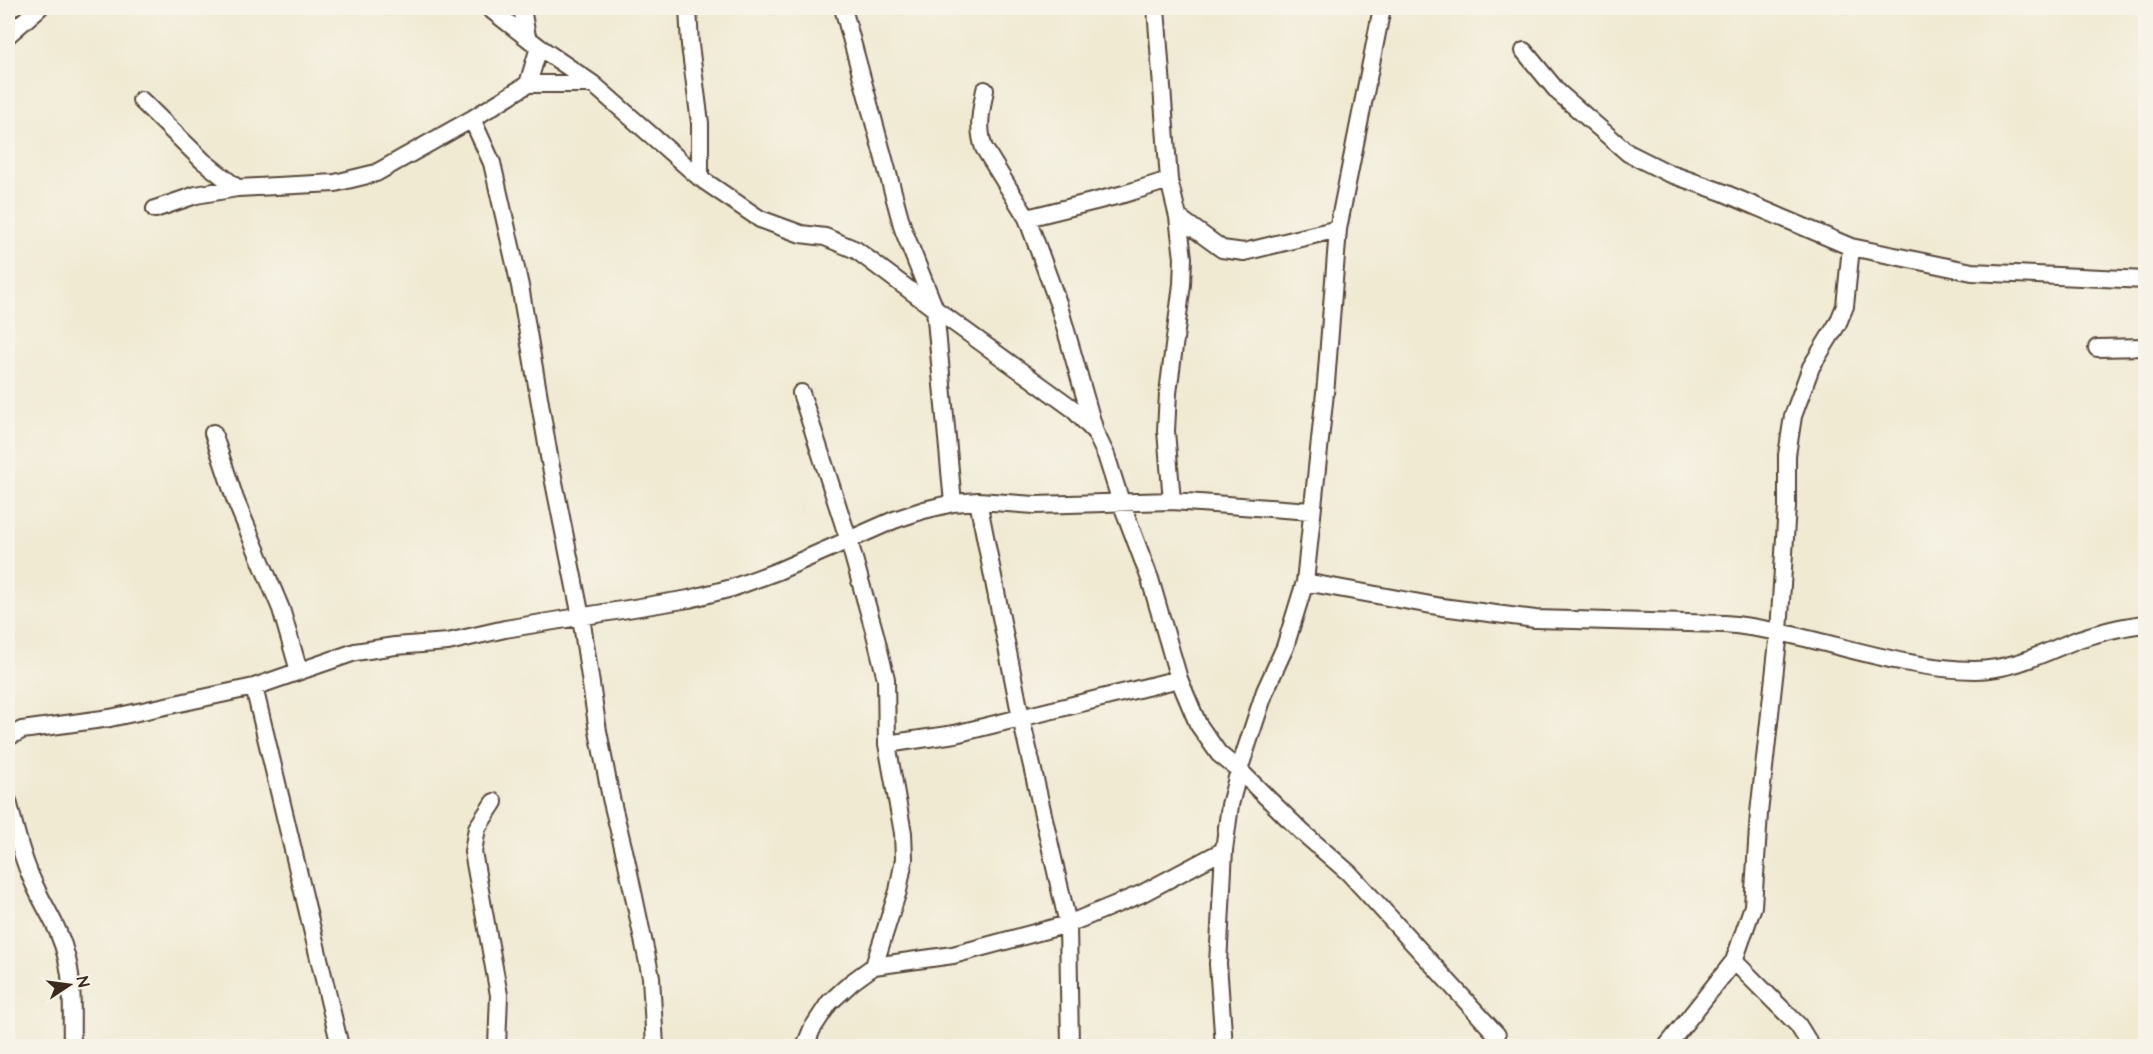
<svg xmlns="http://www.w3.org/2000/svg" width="2153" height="1054" font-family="'Architects Daughter',sans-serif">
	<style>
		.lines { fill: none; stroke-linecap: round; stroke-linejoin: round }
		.minor-casing { stroke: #564739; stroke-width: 20 }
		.minor { stroke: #fff; stroke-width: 16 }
	</style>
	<rect width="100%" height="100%" fill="#f7f3e8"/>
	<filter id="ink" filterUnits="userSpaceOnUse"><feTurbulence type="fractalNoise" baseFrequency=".0167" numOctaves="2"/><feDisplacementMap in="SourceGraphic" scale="12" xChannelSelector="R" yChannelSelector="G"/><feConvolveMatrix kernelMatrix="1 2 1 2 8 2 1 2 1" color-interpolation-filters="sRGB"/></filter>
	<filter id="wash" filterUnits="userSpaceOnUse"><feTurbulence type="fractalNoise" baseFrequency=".008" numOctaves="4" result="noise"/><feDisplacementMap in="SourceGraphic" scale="24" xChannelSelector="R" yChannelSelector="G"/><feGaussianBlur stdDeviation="1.35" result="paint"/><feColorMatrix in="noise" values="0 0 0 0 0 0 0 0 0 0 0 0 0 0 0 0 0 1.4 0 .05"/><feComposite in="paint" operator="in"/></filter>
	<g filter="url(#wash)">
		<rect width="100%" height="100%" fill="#f0ead3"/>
	</g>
	<g filter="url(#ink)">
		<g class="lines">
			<defs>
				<path id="minor" d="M 489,8 L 539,47 L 593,84 L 700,178 L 760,219 L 801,234 L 825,237 L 856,250 L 935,309 L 953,503
					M 522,8 L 527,37
					M 688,8 L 690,45 L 700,123 L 700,178
					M 843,8 L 903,229 L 935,309 L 1072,408 L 1095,432 L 1106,455 L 1121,502 L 1150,579 L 1179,679 L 1198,724 L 1219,754 L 1239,770 L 1302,832 L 1349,873 L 1497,1035
					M 1156,8 L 1169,180 L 1178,217 L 1183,258 L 1182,284 L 1168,393 L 1166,431 L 1172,501
					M 8,35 L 39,8
					M 1524,51 L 1558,92 L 1628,153 L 1668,173 L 1722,192 L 1851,247 L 1972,272 L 2146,280
					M 528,84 L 539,47
					M 985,90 C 981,111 977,128 984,148 L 1027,218 L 1058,303 L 1094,428
					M 141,100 L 203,161 L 237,188
					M 472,119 L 492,163 L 520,286 L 550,462 L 581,617 L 598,731 L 611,798 L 626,859 L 651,977 L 655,1046
					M 155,209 L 196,195 L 237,188 L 335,183 L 376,173 L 472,119 L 528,84 L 593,84
					M 1178,217 L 1222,249 L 1244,252 L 1338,229
					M 1027,218 L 1124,194 L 1169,180
					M 2097,348 L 2146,347
					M 801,393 L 849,541 L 875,634 L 886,679 L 887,744 L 903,833 L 904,859 L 898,891 L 874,966
					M 213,433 L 235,499 L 281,609 L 299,671
					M 978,501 L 1021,718 L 1068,924 L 1070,1046
					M 1305,582 L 1442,607 L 1535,619 L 1725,624 C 1809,631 1889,669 1975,670 C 2013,670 2045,652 2079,639 C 2101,632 2123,626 2146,624
					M 254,687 L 340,1046
					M 8,737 L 22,730 L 110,718 L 254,687 L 355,652 L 395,646 L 448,642 L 505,629 L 689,599 L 732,588 L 778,571 L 894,520 L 924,510 L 953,503 L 978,501 L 1035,505 L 1172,501 L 1311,511
					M 887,744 L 955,734 L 1179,679
					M 8,801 C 15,829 22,858 34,884 C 46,911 60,928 67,959 C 74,987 71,1018 72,1046
					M 494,802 L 477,828 L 473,852 L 499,995 L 497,1046
					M 1734,961 L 1798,1025 L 1811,1046
					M 805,1046 L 812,1029 L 829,1003 L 852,982 L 874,966 L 953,955 L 1068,924 L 1141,894 L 1224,850
					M 1224,1046 L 1218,964 L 1224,850 L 1230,805 L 1239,770 L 1265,691 L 1285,647 L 1305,582 L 1326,383 L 1338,229 L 1382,8
					M 1667,1046 L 1734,961 L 1753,906 L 1759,813 L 1779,632 L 1787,506 L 1787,455 L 1793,416 L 1811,367 L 1838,323 L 1845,306 L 1851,247"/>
			</defs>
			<use href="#minor" class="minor-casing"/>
			<use href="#minor" class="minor"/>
		</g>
	</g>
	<rect width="2153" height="1054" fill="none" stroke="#f7f3e8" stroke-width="30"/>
	<g transform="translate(69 985) rotate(77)" stroke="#f7f3e8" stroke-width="4.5" paint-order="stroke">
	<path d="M0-4.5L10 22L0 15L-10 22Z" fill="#3b2a1e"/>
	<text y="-9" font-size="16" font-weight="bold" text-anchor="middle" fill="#3b2a1e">N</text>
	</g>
</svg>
